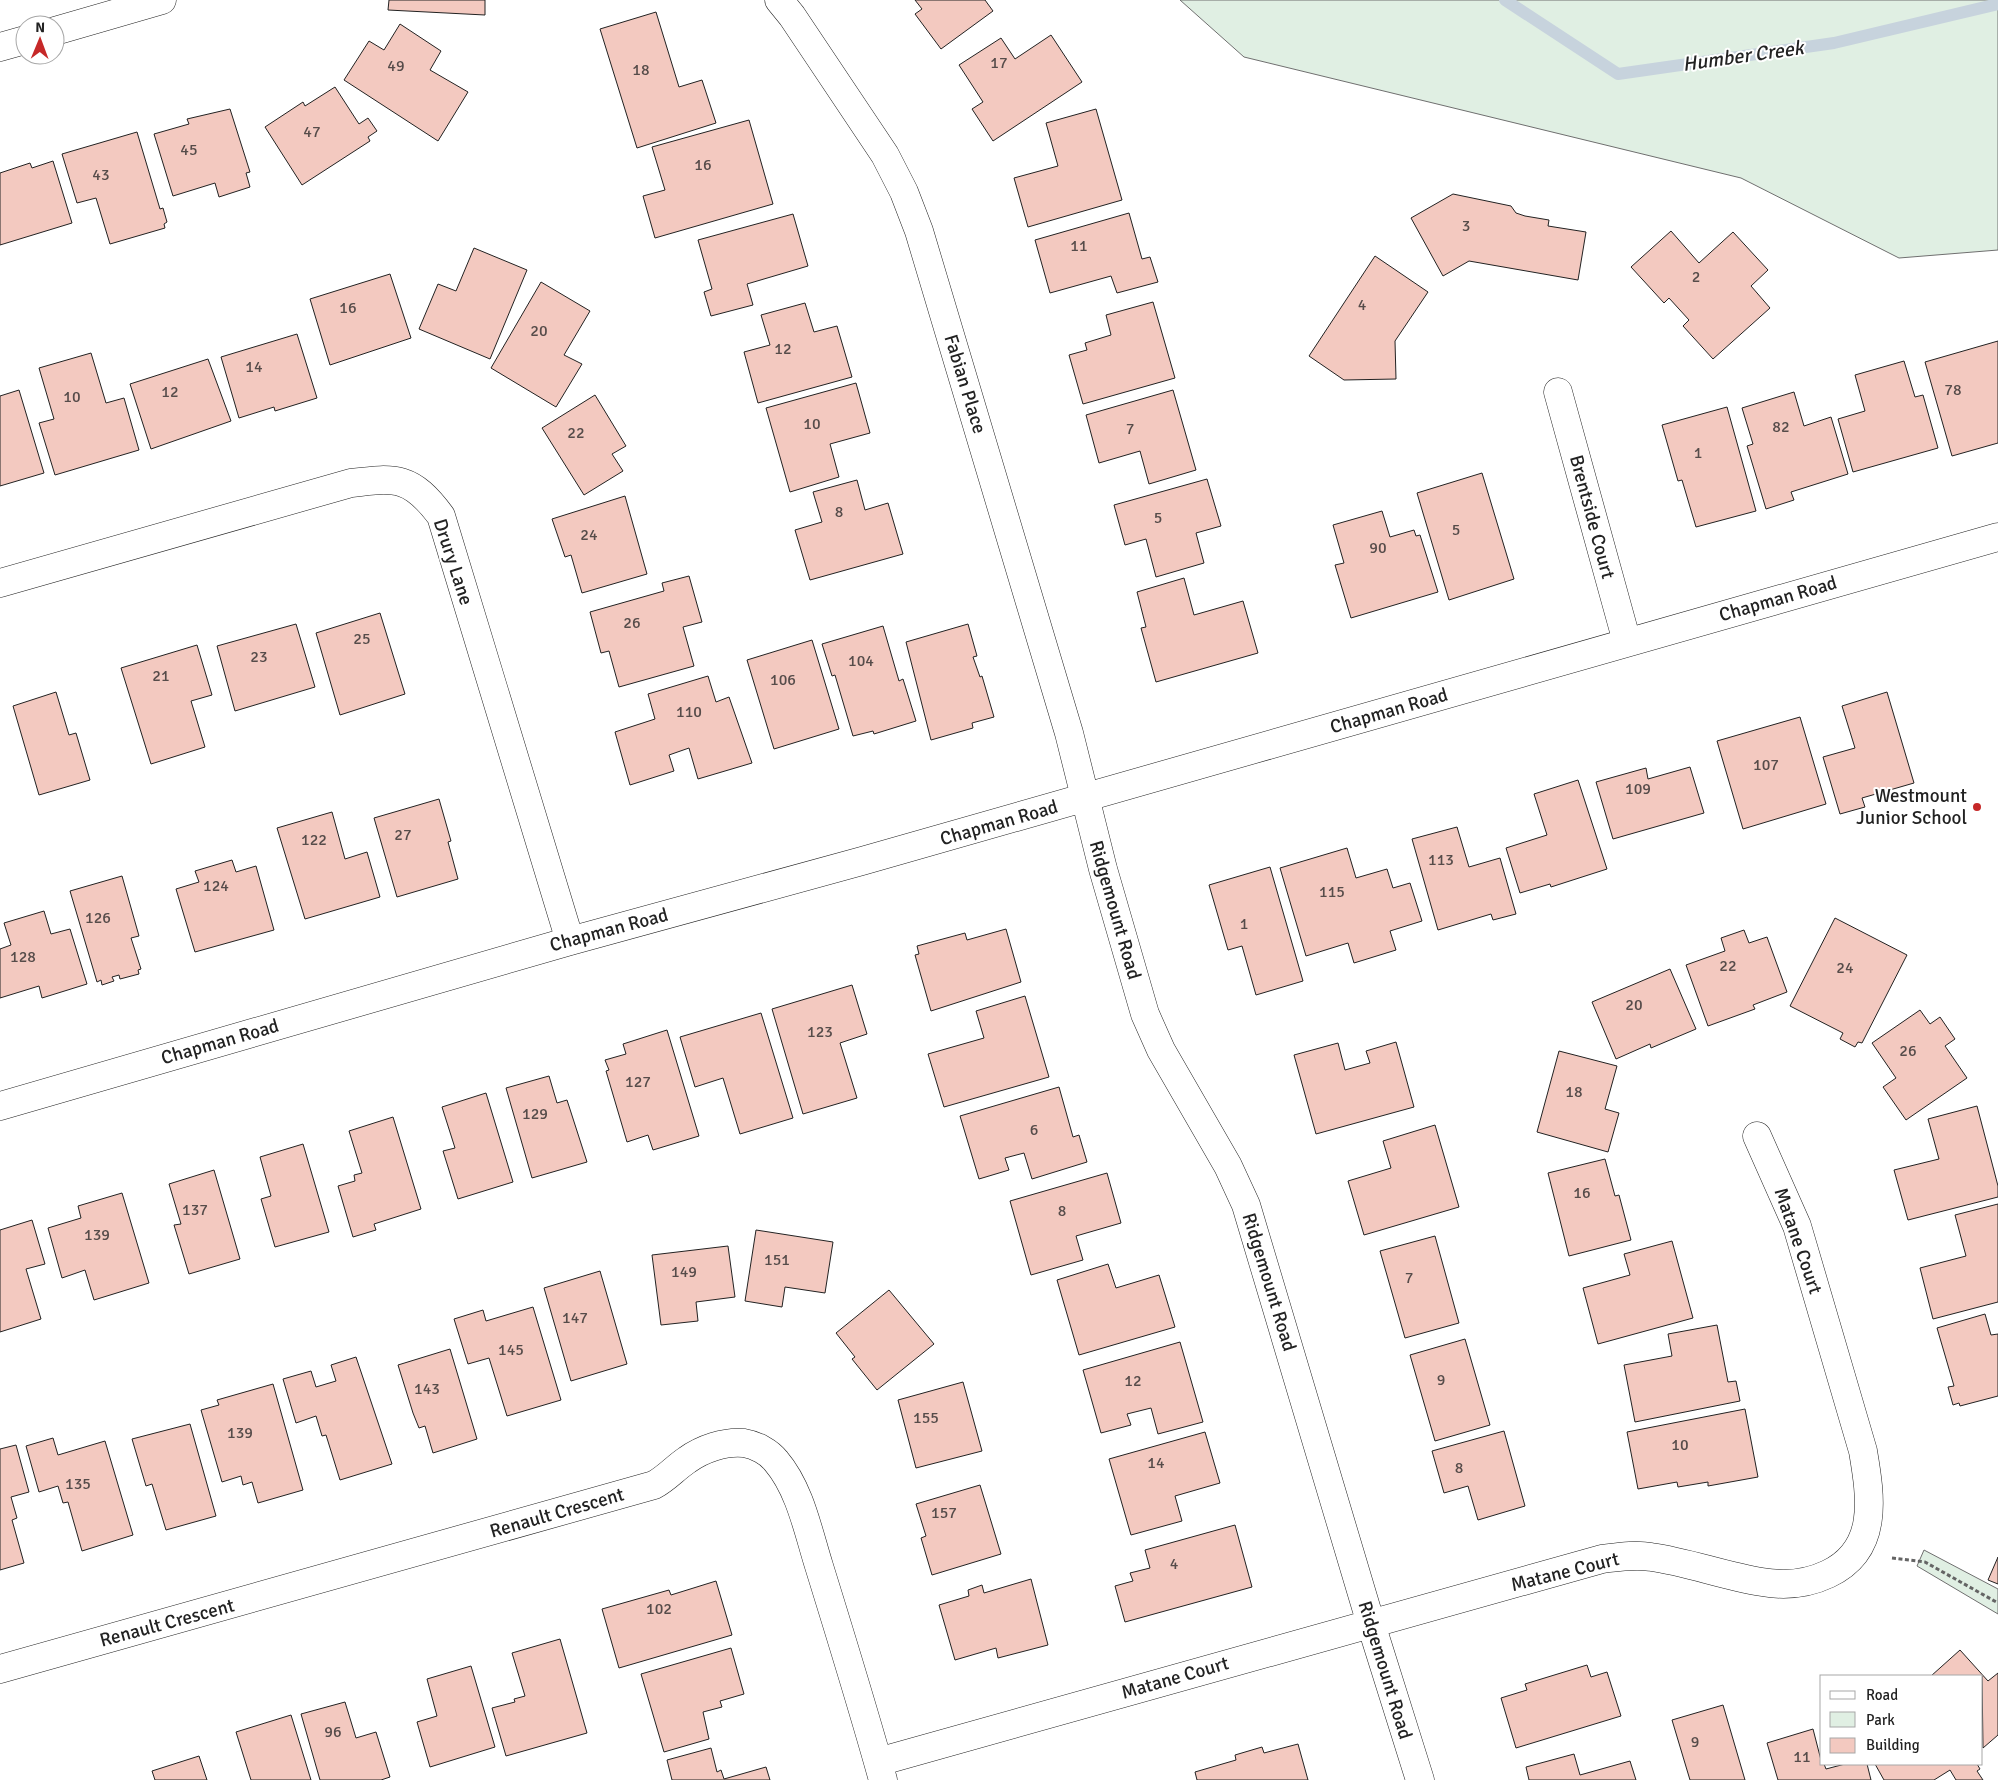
<svg xmlns="http://www.w3.org/2000/svg" width="1998" height="1780" font-family="Signika,sans-serif">
	<style>
		.green { fill: #e0efe3; stroke: #6f6f6f }
		.lines { fill: none; stroke-linecap: round; stroke-linejoin: round }
		.stream { stroke: #c7d3dd; stroke-width: 12 }
		.building { fill: #f3c9c0; stroke: #222 }
		.minor-casing { stroke: #222; stroke-width: 29 }
		.path { stroke: #646464; stroke-width: 3; stroke-dasharray: 4 2.5; stroke-linecap: butt }
		.minor { stroke: #fff; stroke-width: 28 }
		.poi-dot { fill: #c62828; stroke: #fff; stroke-width: 2 }
		.labels { text-anchor: middle; dominant-baseline: central; stroke-width: 4; stroke-linejoin: round; paint-order: stroke }
		.number-label { font-size: 16px; fill: #564c4a }
		.street-label { font-size: 19px; fill: #222; stroke: #fff }
		.poi-label { font-size: 19px; fill: #222; stroke: #fff; text-anchor: end }
		.water-label { font-size: 20px; font-style: italic; fill: #222; stroke: #fff }
	</style>
	<rect width="100%" height="100%" fill="#fff"/>
	<path class="green" d="M 1180,0 L 1998,0 L 1998,250 L 1899,258 L 1741,178 L 1244,57 Z
		M 1924,1550 L 1998,1589 L 1998,1614 L 1917,1566 Z"/>
	<g class="lines">
		<path class="stream" d="M 1505,0 L 1618,74 L 1834,43 L 1998,4"/>
	</g>
	<path class="building" d="M 389,0 L 485,0 L 485,15 L 388,10 Z
		M 915,0 L 985,0 L 993,11 L 941,49 L 915,14 L 922,9 Z
		M 656,12 L 679,87 L 702,80 L 716,123 L 637,148 L 600,29 Z
		M 400,24 L 441,51 L 430,70 L 468,92 L 438,141 L 344,80 L 369,41 L 384,50 Z
		M 1051,35 L 1082,82 L 993,141 L 972,109 L 983,102 L 959,65 L 1001,38 L 1015,59 Z
		M 335,87 L 359,124 L 368,118 L 377,131 L 368,137 L 370,141 L 302,185 L 265,127 L 303,102 L 305,106 Z
		M 230,109 L 250,172 L 246,173 L 250,187 L 219,197 L 215,183 L 173,196 L 154,134 L 189,124 L 187,119 Z
		M 1096,109 L 1122,200 L 1028,227 L 1014,178 L 1058,166 L 1046,123 Z
		M 749,120 L 773,204 L 655,238 L 643,196 L 665,190 L 652,147 Z
		M 137,132 L 160,209 L 163,208 L 167,222 L 164,224 L 165,228 L 110,244 L 96,198 L 77,203 L 62,154 Z
		M 53,161 L 72,223 L 0,245 L 0,173 L 30,163 L 32,168 Z
		M 1453,194 L 1511,206 L 1516,213 L 1525,216 L 1549,220 L 1548,226 L 1586,232 L 1578,280 L 1469,261 L 1443,276 L 1411,218 Z
		M 1129,213 L 1142,259 L 1150,257 L 1158,282 L 1117,293 L 1111,276 L 1050,293 L 1035,240 Z
		M 793,214 L 808,266 L 747,284 L 753,305 L 711,316 L 704,292 L 712,289 L 698,240 Z
		M 1671,231 L 1699,263 L 1733,232 L 1768,270 L 1751,286 L 1770,308 L 1713,359 L 1683,326 L 1689,320 L 1669,298 L 1664,303 L 1631,267 Z
		M 474,248 L 527,270 L 490,359 L 419,329 L 438,284 L 456,291 Z
		M 1375,256 L 1428,292 L 1395,341 L 1396,379 L 1344,380 L 1309,356 Z
		M 390,274 L 411,338 L 330,365 L 310,299 Z
		M 541,282 L 590,311 L 564,355 L 582,364 L 556,407 L 491,368 Z
		M 1153,302 L 1175,378 L 1083,404 L 1069,355 L 1087,350 L 1085,343 L 1111,335 L 1106,315 Z
		M 805,303 L 814,332 L 837,326 L 852,377 L 758,403 L 744,352 L 770,345 L 761,315 Z
		M 297,334 L 317,398 L 275,411 L 274,407 L 239,418 L 221,357 Z
		M 1998,341 L 1998,443 L 1952,456 L 1925,362 Z
		M 91,353 L 106,403 L 124,398 L 139,450 L 55,475 L 39,423 L 54,419 L 39,368 Z
		M 208,359 L 231,421 L 151,449 L 130,384 Z
		M 1904,361 L 1915,397 L 1923,395 L 1938,448 L 1853,472 L 1838,419 L 1865,411 L 1855,375 Z
		M 856,383 L 870,433 L 830,444 L 839,477 L 790,492 L 766,408 Z
		M 19,390 L 44,473 L 0,486 L 0,396 Z
		M 1173,390 L 1196,470 L 1149,484 L 1140,451 L 1099,463 L 1086,415 Z
		M 1794,392 L 1804,426 L 1831,417 L 1848,474 L 1791,492 L 1794,500 L 1766,509 L 1747,446 L 1753,444 L 1742,408 Z
		M 595,395 L 626,446 L 612,454 L 623,471 L 584,495 L 542,428 Z
		M 1727,407 L 1756,511 L 1696,527 L 1682,480 L 1678,481 L 1662,425 Z
		M 1482,473 L 1514,579 L 1449,600 L 1417,493 Z
		M 1207,479 L 1221,526 L 1196,533 L 1204,563 L 1156,577 L 1146,539 L 1125,545 L 1114,505 Z
		M 857,480 L 865,510 L 888,503 L 903,554 L 810,580 L 795,530 L 822,522 L 813,492 Z
		M 625,496 L 647,574 L 582,593 L 571,555 L 565,557 L 552,519 Z
		M 1382,511 L 1390,537 L 1414,530 L 1416,536 L 1420,535 L 1438,592 L 1351,618 L 1335,565 L 1344,563 L 1333,525 Z
		M 689,576 L 702,622 L 683,627 L 694,666 L 619,687 L 609,651 L 601,653 L 590,612 L 664,591 L 662,583 Z
		M 1184,578 L 1194,615 L 1243,601 L 1258,653 L 1156,682 L 1141,628 L 1146,627 L 1137,592 Z
		M 380,613 L 405,694 L 340,715 L 316,633 Z
		M 296,624 L 315,687 L 235,711 L 217,646 Z
		M 968,624 L 977,656 L 973,657 L 980,677 L 982,676 L 994,717 L 972,723 L 973,728 L 931,740 L 906,642 Z
		M 883,626 L 899,681 L 903,679 L 916,721 L 874,734 L 873,731 L 853,736 L 835,675 L 832,676 L 822,644 Z
		M 812,640 L 839,729 L 774,749 L 747,660 Z
		M 197,645 L 212,695 L 191,701 L 205,747 L 151,764 L 121,668 Z
		M 708,676 L 716,702 L 729,697 L 752,763 L 698,779 L 689,748 L 669,755 L 674,771 L 630,785 L 615,732 L 655,719 L 648,694 Z
		M 56,692 L 69,735 L 76,733 L 90,780 L 39,795 L 13,706 Z
		M 1887,692 L 1914,783 L 1862,798 L 1865,807 L 1840,814 L 1823,757 L 1855,748 L 1842,706 Z
		M 1800,717 L 1826,804 L 1743,829 L 1717,741 Z
		M 1690,767 L 1704,813 L 1613,839 L 1596,782 L 1646,768 L 1648,779 Z
		M 1578,780 L 1607,869 L 1551,887 L 1550,884 L 1520,893 L 1506,848 L 1547,835 L 1534,794 Z
		M 439,799 L 451,841 L 448,842 L 458,879 L 397,897 L 374,818 Z
		M 332,812 L 345,859 L 367,852 L 380,897 L 305,919 L 277,828 Z
		M 1457,827 L 1469,867 L 1500,858 L 1516,914 L 1493,920 L 1491,914 L 1438,930 L 1412,839 Z
		M 1347,848 L 1356,878 L 1387,869 L 1393,888 L 1410,883 L 1422,921 L 1390,931 L 1396,950 L 1354,963 L 1348,943 L 1306,956 L 1280,868 Z
		M 232,860 L 236,872 L 256,866 L 274,930 L 195,952 L 176,889 L 199,882 L 195,871 Z
		M 1270,867 L 1303,981 L 1256,995 L 1242,946 L 1228,950 L 1209,885 Z
		M 122,876 L 139,936 L 131,938 L 141,969 L 138,970 L 139,974 L 120,979 L 119,975 L 112,977 L 114,981 L 102,985 L 101,980 L 97,982 L 70,891 Z
		M 44,911 L 51,934 L 70,929 L 87,984 L 42,998 L 39,986 L 0,998 L 0,949 L 11,945 L 4,923 Z
		M 1835,918 L 1907,955 L 1862,1043 L 1858,1042 L 1855,1047 L 1840,1039 L 1843,1033 L 1790,1006 Z
		M 1006,929 L 1021,982 L 931,1011 L 915,955 L 919,954 L 917,946 L 965,933 L 967,940 Z
		M 1744,930 L 1749,943 L 1767,937 L 1787,992 L 1753,1005 L 1755,1009 L 1708,1026 L 1686,965 L 1725,951 L 1721,938 Z
		M 1670,969 L 1696,1029 L 1651,1048 L 1650,1044 L 1616,1059 L 1592,1002 Z
		M 852,985 L 867,1034 L 840,1043 L 857,1098 L 803,1114 L 772,1009 Z
		M 1025,996 L 1049,1077 L 944,1107 L 928,1054 L 984,1038 L 976,1011 Z
		M 1920,1010 L 1930,1024 L 1940,1017 L 1955,1039 L 1945,1046 L 1967,1078 L 1906,1120 L 1883,1087 L 1896,1078 L 1872,1043 Z
		M 761,1013 L 793,1118 L 740,1134 L 723,1078 L 695,1087 L 680,1037 Z
		M 667,1030 L 699,1136 L 653,1150 L 648,1135 L 627,1142 L 606,1071 L 609,1070 L 605,1060 L 626,1054 L 623,1044 Z
		M 1396,1042 L 1414,1107 L 1316,1134 L 1294,1055 L 1338,1043 L 1345,1070 L 1370,1063 L 1366,1051 Z
		M 1559,1051 L 1617,1066 L 1605,1109 L 1619,1113 L 1608,1152 L 1537,1132 Z
		M 549,1076 L 557,1103 L 567,1100 L 587,1162 L 532,1178 L 506,1088 Z
		M 1059,1087 L 1073,1137 L 1079,1135 L 1087,1162 L 1032,1179 L 1024,1153 L 1005,1158 L 1009,1170 L 979,1179 L 960,1116 Z
		M 486,1093 L 513,1182 L 458,1199 L 443,1151 L 455,1148 L 442,1107 Z
		M 1977,1106 L 1998,1186 L 1998,1197 L 1908,1220 L 1894,1170 L 1939,1159 L 1928,1119 Z
		M 393,1117 L 421,1209 L 374,1224 L 376,1230 L 353,1237 L 338,1186 L 355,1181 L 354,1175 L 362,1173 L 349,1131 Z
		M 1435,1125 L 1459,1207 L 1364,1235 L 1348,1181 L 1391,1168 L 1383,1141 Z
		M 303,1144 L 329,1232 L 275,1247 L 261,1199 L 271,1196 L 260,1157 Z
		M 1605,1159 L 1615,1196 L 1619,1195 L 1631,1240 L 1569,1256 L 1548,1173 Z
		M 214,1170 L 240,1259 L 189,1274 L 174,1225 L 181,1224 L 169,1184 Z
		M 1107,1173 L 1121,1223 L 1076,1236 L 1083,1260 L 1031,1275 L 1010,1201 Z
		M 122,1193 L 149,1283 L 94,1300 L 85,1270 L 62,1278 L 48,1228 L 81,1218 L 78,1206 Z
		M 1998,1204 L 1998,1302 L 1933,1319 L 1920,1268 L 1966,1256 L 1955,1215 Z
		M 32,1220 L 45,1264 L 26,1269 L 41,1319 L 0,1332 L 0,1230 Z
		M 756,1230 L 833,1242 L 825,1293 L 785,1287 L 782,1307 L 745,1301 Z
		M 1435,1236 L 1459,1323 L 1405,1338 L 1380,1251 Z
		M 1672,1241 L 1693,1318 L 1598,1344 L 1583,1288 L 1630,1275 L 1624,1254 Z
		M 728,1246 L 735,1297 L 696,1302 L 698,1321 L 661,1325 L 652,1255 Z
		M 1108,1264 L 1116,1288 L 1159,1275 L 1175,1327 L 1079,1355 L 1057,1280 Z
		M 600,1271 L 627,1364 L 571,1381 L 544,1288 Z
		M 889,1290 L 934,1344 L 877,1390 L 852,1359 L 855,1357 L 836,1333 Z
		M 533,1307 L 561,1400 L 507,1416 L 489,1358 L 468,1364 L 454,1319 L 483,1310 L 486,1321 Z
		M 1985,1314 L 1991,1335 L 1998,1334 L 1998,1396 L 1960,1406 L 1959,1403 L 1953,1405 L 1948,1387 L 1954,1386 L 1937,1328 Z
		M 1717,1325 L 1728,1382 L 1736,1381 L 1740,1401 L 1635,1422 L 1624,1365 L 1672,1356 L 1668,1334 Z
		M 1465,1339 L 1490,1425 L 1435,1441 L 1410,1355 Z
		M 1180,1342 L 1203,1422 L 1158,1434 L 1151,1408 L 1127,1414 L 1131,1425 L 1101,1433 L 1083,1370 Z
		M 450,1349 L 477,1439 L 433,1453 L 425,1426 L 419,1428 L 413,1413 L 398,1365 Z
		M 356,1357 L 392,1464 L 340,1480 L 326,1435 L 322,1436 L 316,1416 L 296,1423 L 283,1379 L 311,1371 L 316,1387 L 336,1381 L 331,1365 Z
		M 963,1382 L 982,1451 L 916,1468 L 898,1400 Z
		M 273,1384 L 303,1490 L 258,1503 L 252,1482 L 243,1485 L 241,1476 L 222,1482 L 201,1410 L 219,1405 L 217,1400 Z
		M 1745,1409 L 1758,1477 L 1708,1486 L 1708,1482 L 1678,1487 L 1677,1482 L 1638,1489 L 1627,1432 Z
		M 190,1424 L 216,1516 L 166,1530 L 152,1484 L 146,1486 L 132,1439 Z
		M 1504,1431 L 1525,1506 L 1478,1520 L 1468,1486 L 1444,1493 L 1432,1451 Z
		M 1205,1432 L 1220,1483 L 1175,1496 L 1182,1521 L 1131,1535 L 1109,1459 Z
		M 53,1438 L 58,1455 L 105,1441 L 133,1535 L 82,1551 L 68,1502 L 63,1503 L 58,1486 L 39,1492 L 26,1446 Z
		M 16,1445 L 29,1492 L 11,1497 L 17,1518 L 12,1520 L 24,1563 L 0,1570 L 0,1449 Z
		M 980,1485 L 1001,1554 L 932,1575 L 921,1538 L 926,1536 L 916,1504 Z
		M 1235,1525 L 1252,1587 L 1125,1622 L 1115,1586 L 1133,1581 L 1130,1573 L 1150,1568 L 1145,1550 Z
		M 1998,1557 L 1998,1584 L 1988,1580 Z
		M 1031,1579 L 1048,1645 L 998,1658 L 996,1648 L 955,1660 L 939,1605 L 969,1596 L 968,1590 L 982,1585 L 984,1593 Z
		M 716,1581 L 732,1635 L 619,1668 L 602,1609 L 669,1590 L 671,1595 Z
		M 560,1639 L 587,1733 L 506,1756 L 492,1708 L 515,1702 L 514,1699 L 525,1696 L 512,1653 Z
		M 731,1648 L 744,1694 L 720,1701 L 722,1707 L 703,1712 L 709,1739 L 664,1752 L 641,1674 Z
		M 1960,1650 L 1988,1681 L 1998,1673 L 1998,1735 L 1983,1748 L 1982,1676 L 1931,1676 Z
		M 1587,1665 L 1591,1677 L 1607,1672 L 1621,1716 L 1516,1748 L 1501,1698 L 1527,1690 L 1525,1684 Z
		M 471,1666 L 495,1747 L 430,1767 L 417,1722 L 437,1716 L 427,1679 Z
		M 345,1702 L 356,1738 L 376,1732 L 390,1777 L 381,1780 L 320,1780 L 301,1714 Z
		M 1723,1705 L 1745,1780 L 1690,1780 L 1672,1720 Z
		M 291,1715 L 311,1780 L 251,1780 L 236,1732 Z
		M 1813,1729 L 1822,1764 L 1824,1764 L 1826,1769 L 1845,1764 L 1867,1764 L 1871,1780 L 1778,1780 L 1767,1743 Z
		M 1298,1744 L 1308,1780 L 1197,1780 L 1195,1772 L 1236,1760 L 1235,1755 L 1262,1747 L 1264,1753 Z
		M 711,1748 L 717,1772 L 721,1770 L 724,1779 L 766,1767 L 770,1780 L 672,1780 L 667,1760 Z
		M 1574,1754 L 1580,1775 L 1630,1761 L 1636,1780 L 1529,1780 L 1526,1767 Z
		M 199,1756 L 207,1780 L 155,1780 L 152,1771 Z
		M 1875,1764 L 1977,1764 L 1980,1769 L 1977,1771 L 1983,1780 L 1956,1780 L 1950,1770 L 1934,1780 L 1884,1780 Z"/>
	<g class="lines">
		<defs>
			<path id="minor" d="M 779,0 L 792,16 L 885,155 L 904,192 L 919,231 L 1069,733 L 1103,869 L 1145,1014 L 1161,1050 L 1228,1166 L 1246,1205 L 1371,1624 L 1420,1780
				M 55,31 L 162,0
				M 0,47 L 25,40
				M 1558,392 L 1627,642
				M 0,583 L 351,483 C 397,477 412,477 441,516 L 570,941
				M 0,1106 L 570,941 L 862,861 L 1998,537
				M 0,1669 L 654,1485 C 667,1478 675,1468 687,1460 C 702,1449 725,1441 744,1443 C 756,1445 769,1452 776,1461 C 800,1489 808,1531 819,1566 C 841,1637 863,1708 883,1780
				M 878,1762 L 1602,1559 C 1618,1557 1635,1554 1651,1557 C 1688,1562 1724,1576 1762,1582 C 1785,1586 1807,1584 1828,1574 C 1879,1550 1871,1498 1863,1451 L 1797,1226 L 1757,1136"/>
		</defs>
		<use href="#minor" class="minor-casing"/>
		<path class="path" d="M 1892,1558 L 1925,1562 L 1998,1603"/>
		<use href="#minor" class="minor"/>
	</g>
	<circle class="poi-dot" cx="1977" cy="807" r="5"/>
	<g class="labels">
		<g class="number-label">
			<text x="999" y="63">17</text>
			<text x="396" y="66">49</text>
			<text x="641" y="70">18</text>
			<text x="312" y="132">47</text>
			<text x="189" y="150">45</text>
			<text x="703" y="165">16</text>
			<text x="101" y="175">43</text>
			<text x="1466" y="226">3</text>
			<text x="1079" y="246">11</text>
			<text x="1696" y="277">2</text>
			<text x="1362" y="305">4</text>
			<text x="348" y="308">16</text>
			<text x="539" y="331">20</text>
			<text x="783" y="349">12</text>
			<text x="254" y="367">14</text>
			<text x="1953" y="390">78</text>
			<text x="170" y="392">12</text>
			<text x="72" y="397">10</text>
			<text x="812" y="424">10</text>
			<text x="1781" y="427">82</text>
			<text x="1130" y="429">7</text>
			<text x="576" y="433">22</text>
			<text x="1698" y="453">1</text>
			<text x="839" y="512">8</text>
			<text x="1158" y="518">5</text>
			<text x="1456" y="530">5</text>
			<text x="589" y="535">24</text>
			<text x="1378" y="548">90</text>
			<text x="632" y="623">26</text>
			<text x="362" y="639">25</text>
			<text x="259" y="657">23</text>
			<text x="861" y="661">104</text>
			<text x="161" y="676">21</text>
			<text x="783" y="680">106</text>
			<text x="689" y="712">110</text>
			<text x="1766" y="765">107</text>
			<text x="1638" y="789">109</text>
			<text x="403" y="835">27</text>
			<text x="314" y="840">122</text>
			<text x="1441" y="860">113</text>
			<text x="216" y="886">124</text>
			<text x="1332" y="892">115</text>
			<text x="98" y="918">126</text>
			<text x="1244" y="924">1</text>
			<text x="23" y="957">128</text>
			<text x="1728" y="966">22</text>
			<text x="1845" y="968">24</text>
			<text x="1634" y="1005">20</text>
			<text x="820" y="1032">123</text>
			<text x="1908" y="1051">26</text>
			<text x="638" y="1082">127</text>
			<text x="1574" y="1092">18</text>
			<text x="535" y="1114">129</text>
			<text x="1034" y="1130">6</text>
			<text x="1582" y="1193">16</text>
			<text x="195" y="1210">137</text>
			<text x="1062" y="1211">8</text>
			<text x="97" y="1235">139</text>
			<text x="777" y="1260">151</text>
			<text x="684" y="1272">149</text>
			<text x="1409" y="1278">7</text>
			<text x="575" y="1318">147</text>
			<text x="511" y="1350">145</text>
			<text x="1441" y="1380">9</text>
			<text x="1133" y="1381">12</text>
			<text x="427" y="1389">143</text>
			<text x="926" y="1418">155</text>
			<text x="240" y="1433">139</text>
			<text x="1680" y="1445">10</text>
			<text x="1156" y="1463">14</text>
			<text x="1459" y="1468">8</text>
			<text x="78" y="1484">135</text>
			<text x="944" y="1513">157</text>
			<text x="1174" y="1564">4</text>
			<text x="659" y="1609">102</text>
			<text x="333" y="1732">96</text>
			<text x="1695" y="1742">9</text>
			<text x="1802" y="1757">11</text>
		</g>
		<g class="street-label">
			<text transform="translate(965 384) rotate(73)">Fabian Place</text>
			<text transform="translate(1592 517) rotate(75)">Brentside Court</text>
			<text transform="translate(453 562) rotate(72)">Drury Lane</text>
			<text transform="translate(1778 599) rotate(-16)">Chapman Road</text>
			<text transform="translate(1389 711) rotate(-16)">Chapman Road</text>
			<text transform="translate(999 823) rotate(-16)">Chapman Road</text>
			<text transform="translate(1115 910) rotate(74)">Ridgemount Road</text>
			<text transform="translate(609 930) rotate(-15)">Chapman Road</text>
			<text transform="translate(220 1042) rotate(-16)">Chapman Road</text>
			<text transform="translate(1798 1241) rotate(71)">Matane Court</text>
			<text transform="translate(1269 1282) rotate(73)">Ridgemount Road</text>
			<text transform="translate(557 1513) rotate(-16)">Renault Crescent</text>
			<text transform="translate(1565 1572) rotate(-14)">Matane Court</text>
			<text transform="translate(167 1623) rotate(-15)">Renault Crescent</text>
			<text transform="translate(1385 1670) rotate(73)">Ridgemount Road</text>
			<text transform="translate(1175 1678) rotate(-16)">Matane Court</text>
		</g>
		<g class="poi-label">
			<text x="1967" y="796">Westmount<tspan x="1967" dy="22">Junior School</tspan></text>
		</g>
		<g class="water-label">
			<text transform="translate(1743 56) rotate(-8)">Humber Creek</text>
		</g>
	</g>
	<rect x="1820" y="1675" width="162" height="90" fill="#ffffff" stroke="#a7a7a7"/>
	<rect x="1830" y="1691" width="25" height="8" fill="#ffffff" stroke="#a7a7a7"/>
	<text x="1866" y="1700" font-size="15" fill="#222222">Road</text>
	<rect x="1830" y="1712" width="25" height="15" fill="#e0efe3" stroke="#a7a7a7"/>
	<text x="1866" y="1725" font-size="15" fill="#222222">Park</text>
	<rect x="1830" y="1738" width="25" height="15" fill="#f3c9c0" stroke="#a7a7a7"/>
	<text x="1866" y="1750" font-size="15" fill="#222222">Building</text>
	<g transform="translate(40 40) rotate(1)"><circle r="24" fill="#ffffff" stroke="#a7a7a7"/>
	<path d="M0-4L9 19L0 12L-9 19Z" fill="#c62828"/>
	<text y="-8" font-size="14" font-weight="bold" text-anchor="middle" fill="#222222">N</text>
	</g>
</svg>
